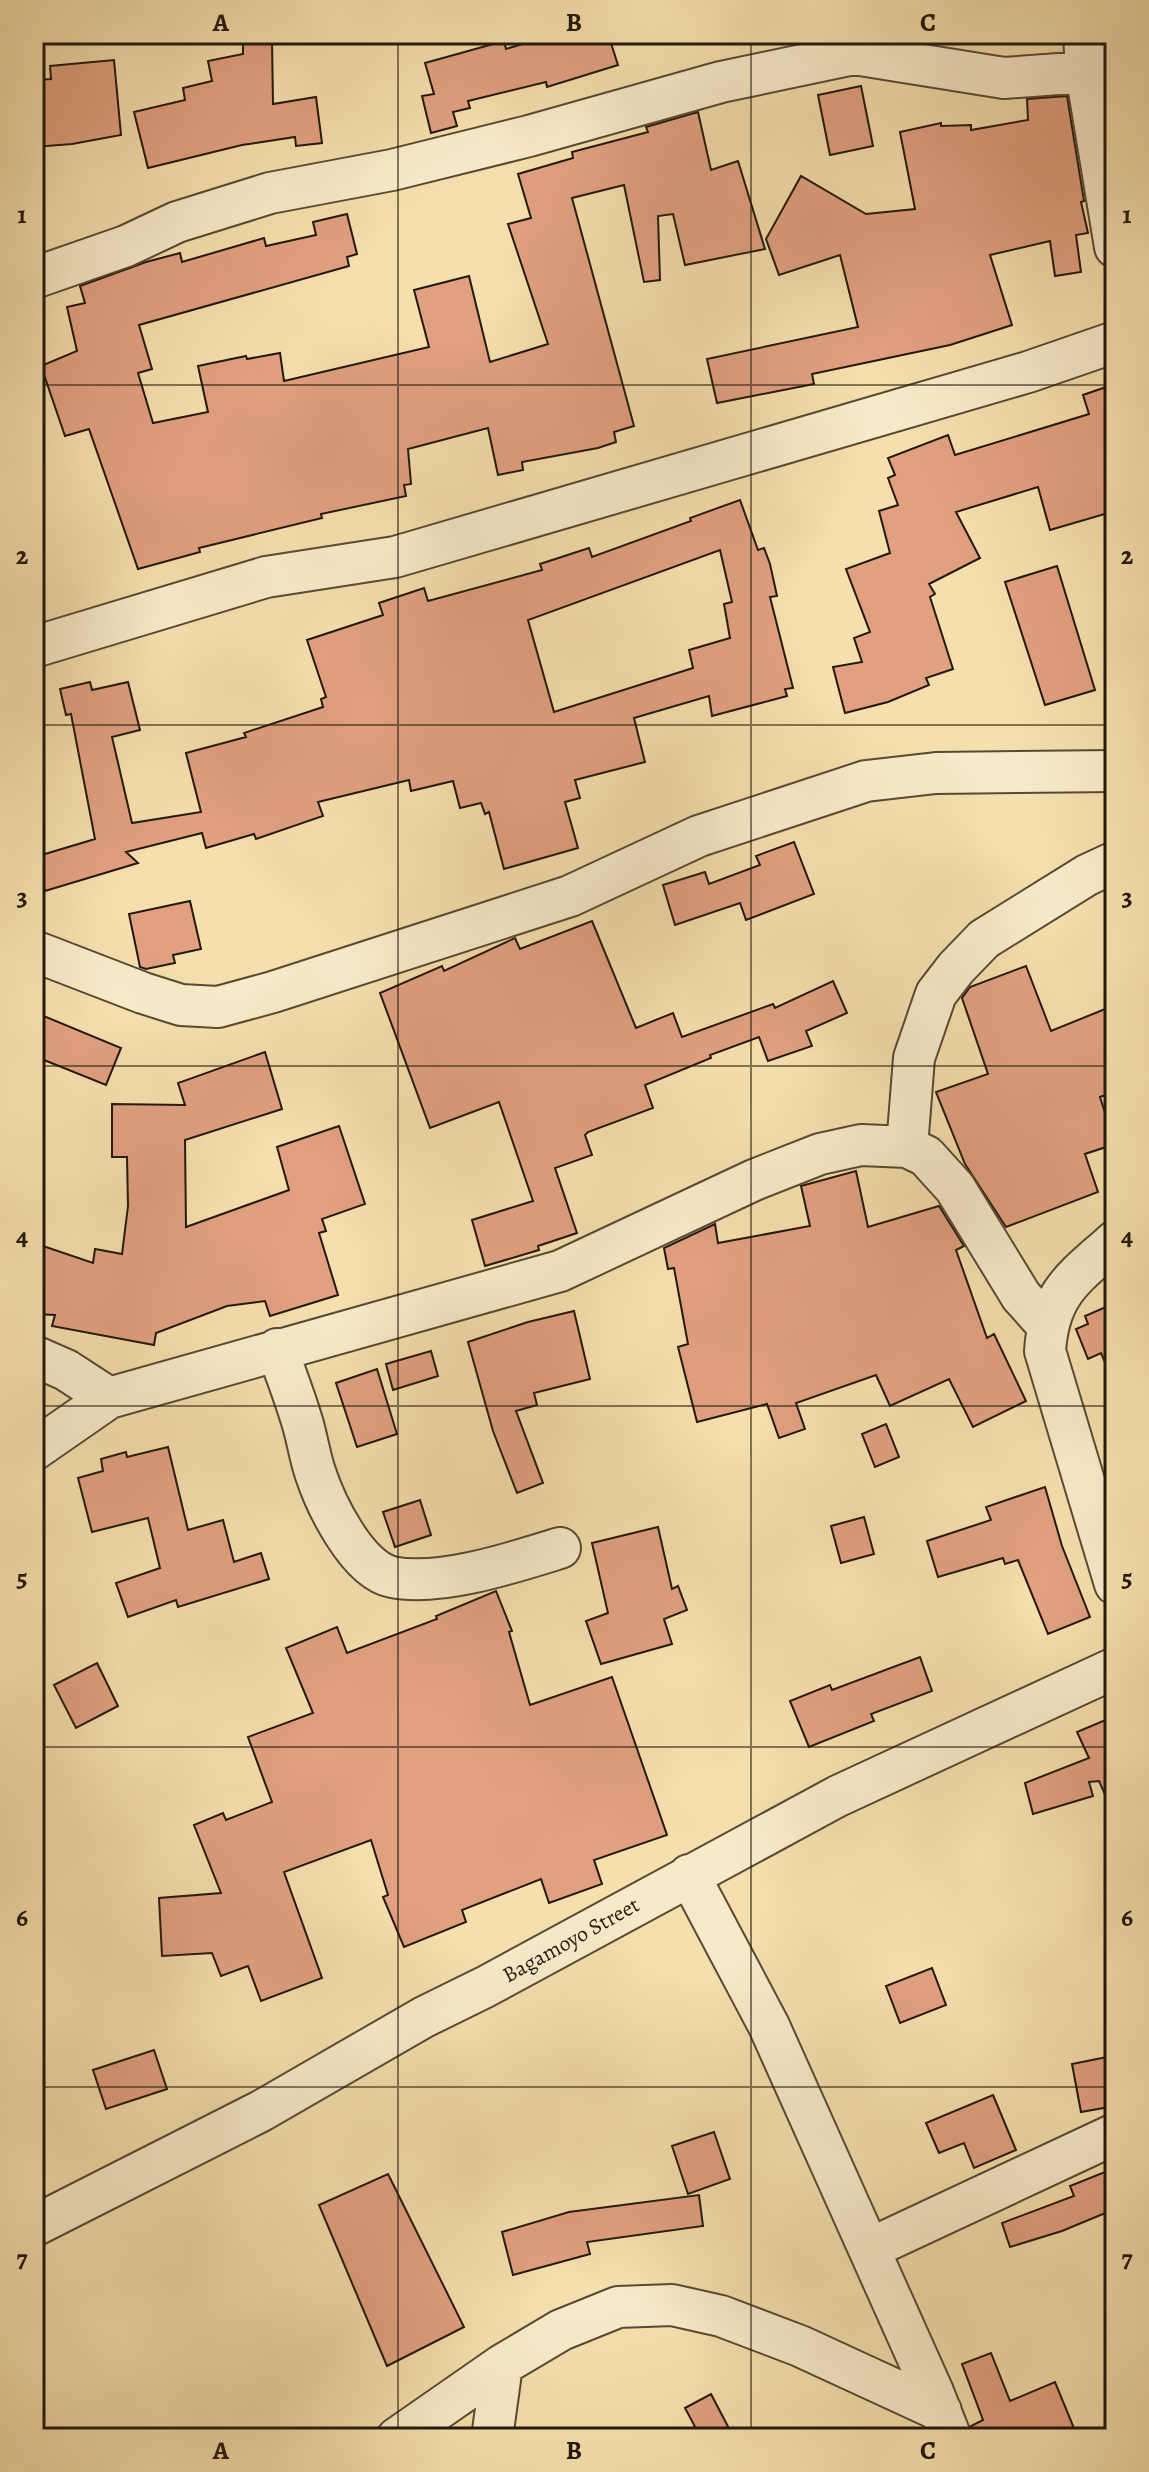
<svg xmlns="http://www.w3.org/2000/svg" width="1149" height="2472" font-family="Alegreya,serif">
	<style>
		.building { fill: #e1a080; stroke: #22180d; stroke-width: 2; fill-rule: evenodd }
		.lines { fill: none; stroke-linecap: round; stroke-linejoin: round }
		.minor-casing { stroke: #574a35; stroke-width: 44 }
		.minor { stroke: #f8eac9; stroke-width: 40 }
		.grid { fill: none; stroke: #22180d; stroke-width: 2; stroke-opacity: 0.55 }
		.labels { text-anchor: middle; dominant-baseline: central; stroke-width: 6; stroke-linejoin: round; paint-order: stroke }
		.street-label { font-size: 22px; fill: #22180d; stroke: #f8eac9 }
		.neatline { fill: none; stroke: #22180d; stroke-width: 3 }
		.grid-label { font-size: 26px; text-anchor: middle; font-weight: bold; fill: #22180d }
	</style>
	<rect width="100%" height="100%" fill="#f5dfac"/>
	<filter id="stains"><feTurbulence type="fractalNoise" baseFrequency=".0025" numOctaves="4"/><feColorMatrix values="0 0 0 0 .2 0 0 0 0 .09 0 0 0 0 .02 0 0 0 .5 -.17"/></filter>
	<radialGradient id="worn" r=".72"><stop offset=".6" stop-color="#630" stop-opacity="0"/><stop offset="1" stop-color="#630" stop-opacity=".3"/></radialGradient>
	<path class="building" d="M 555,34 L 608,34 L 618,65 L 547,87 L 546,82 L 468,101 L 470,108 L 453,112 L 457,126 L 431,133 L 422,96 L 434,94 L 425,63 L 504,41 L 506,49 Z
		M 243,41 L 272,41 L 273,104 L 316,97 L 322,143 L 296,146 L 295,137 L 242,145 L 148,168 L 134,112 L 185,100 L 183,88 L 212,81 L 208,61 L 243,54 Z
		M 114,60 L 121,135 L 72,144 L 34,147 L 34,80 L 51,79 L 50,66 Z
		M 861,86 L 873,146 L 830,155 L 818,95 Z
		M 1067,96 L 1084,201 L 1081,202 L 1088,233 L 1076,235 L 1081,272 L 1055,276 L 1050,241 L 990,255 L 1012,325 L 950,345 L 812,374 L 814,384 L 717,403 L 707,359 L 858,327 L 840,255 L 779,275 L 766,239 L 801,176 L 866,214 L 915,209 L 900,132 L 941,123 L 941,126 L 971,125 L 971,130 L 1028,120 L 1027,99 Z
		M 698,112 L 711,170 L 738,161 L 765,249 L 685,265 L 673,214 L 658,216 L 660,280 L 644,282 L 624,185 L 572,198 L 634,426 L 614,432 L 616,442 L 598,448 L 522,462 L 523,470 L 498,475 L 488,428 L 408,449 L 411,484 L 404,485 L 406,496 L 321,514 L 322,518 L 199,548 L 200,552 L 138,569 L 89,429 L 65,436 L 41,366 L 77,351 L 67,307 L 85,303 L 80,286 L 146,262 L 180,253 L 182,262 L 264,238 L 266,246 L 316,235 L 313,222 L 347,214 L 357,254 L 347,257 L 349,266 L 139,325 L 152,369 L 138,373 L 153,423 L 208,412 L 198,366 L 246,356 L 247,359 L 280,353 L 284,381 L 429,347 L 414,290 L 469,276 L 490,362 L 548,344 L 508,224 L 531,218 L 518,174 L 573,158 L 572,152 L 648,132 L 646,127 Z
		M 1115,384 L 1115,511 L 1050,530 L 1038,487 L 956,512 L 980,558 L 929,584 L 935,594 L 930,597 L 953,669 L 926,678 L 929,685 L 888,702 L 845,713 L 833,667 L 862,662 L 854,638 L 870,632 L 846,569 L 890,553 L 879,511 L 898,505 L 888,478 L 895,475 L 888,458 L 948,435 L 955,455 L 1089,414 L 1083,395 Z
		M 740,500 L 758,550 L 764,548 L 770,564 L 777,596 L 770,597 L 793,688 L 785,689 L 787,696 L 712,716 L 709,696 L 634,718 L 645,762 L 575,780 L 580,798 L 565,802 L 578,848 L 504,869 L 489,812 L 485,814 L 481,803 L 460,808 L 453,781 L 411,791 L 409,780 L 318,802 L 323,816 L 256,839 L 254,834 L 206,848 L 202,833 L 126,852 L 138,863 L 45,891 L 35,857 L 95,839 L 71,714 L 66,715 L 60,689 L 90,682 L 92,690 L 128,682 L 140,730 L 112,737 L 132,823 L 201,812 L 186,753 L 246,737 L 244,733 L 323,707 L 321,699 L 326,697 L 307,640 L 383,615 L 379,603 L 424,588 L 428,601 L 542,570 L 540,564 L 589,548 L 592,557 L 691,521 L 690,518 ZM 720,550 L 732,602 L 724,604 L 730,638 L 689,650 L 693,668 L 554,712 L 528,620 Z
		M 1057,566 L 1095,690 L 1045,705 L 1005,582 Z
		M 794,842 L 814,894 L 746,920 L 740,903 L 675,925 L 663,885 L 705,872 L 709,884 L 760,865 L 756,856 Z
		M 190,901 L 201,949 L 173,955 L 175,963 L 146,969 L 140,967 L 129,914 Z
		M 592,921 L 636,1028 L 673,1013 L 682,1037 L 773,1004 L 775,1008 L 833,981 L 847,1013 L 806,1031 L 812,1046 L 768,1061 L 759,1037 L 710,1055 L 711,1058 L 645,1085 L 653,1108 L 588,1132 L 585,1135 L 592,1155 L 555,1168 L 577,1233 L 538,1246 L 539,1250 L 485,1266 L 472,1220 L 533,1201 L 499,1102 L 430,1128 L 380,993 L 442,966 L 444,971 L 515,938 L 520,949 Z
		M 1026,966 L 1051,1031 L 1115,1005 L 1115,1092 L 1100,1097 L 1115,1144 L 1085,1154 L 1098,1192 L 1006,1227 L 965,1164 L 936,1092 L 988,1074 L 962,998 L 970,987 Z
		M 34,1012 L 121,1048 L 106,1085 L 34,1056 Z
		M 265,1052 L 282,1109 L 185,1140 L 186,1227 L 289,1190 L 277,1147 L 339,1126 L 365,1204 L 322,1219 L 326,1231 L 319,1233 L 338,1295 L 270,1316 L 265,1301 L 227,1306 L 156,1333 L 154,1345 L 52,1326 L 55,1315 L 34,1314 L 34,1243 L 93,1263 L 95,1249 L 122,1254 L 128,1206 L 127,1157 L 112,1157 L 112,1104 L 185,1105 L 178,1083 Z
		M 856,1171 L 868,1227 L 939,1206 L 964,1246 L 956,1250 L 987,1338 L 994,1334 L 1026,1401 L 973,1427 L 949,1379 L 890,1406 L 876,1375 L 796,1403 L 805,1429 L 779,1438 L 767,1404 L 697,1422 L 678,1347 L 688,1344 L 674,1268 L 668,1269 L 664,1248 L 715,1224 L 718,1243 L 810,1226 L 801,1186 Z
		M 1115,1303 L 1115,1386 L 1101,1353 L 1088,1359 L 1076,1329 L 1088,1324 L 1085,1316 Z
		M 574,1311 L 590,1379 L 534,1393 L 537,1405 L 516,1411 L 543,1483 L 517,1493 L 493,1431 L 468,1342 L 528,1322 Z
		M 431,1351 L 438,1376 L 393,1390 L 386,1364 Z
		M 377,1369 L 397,1434 L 357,1447 L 336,1383 Z
		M 886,1424 L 899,1457 L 875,1467 L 862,1434 Z
		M 168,1447 L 188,1530 L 223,1520 L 234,1562 L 261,1553 L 269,1579 L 178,1607 L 176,1600 L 128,1617 L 116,1583 L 160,1568 L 148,1518 L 92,1532 L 78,1478 L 103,1471 L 101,1459 L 126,1452 L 127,1457 Z
		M 1045,1487 L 1062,1546 L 1090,1617 L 1048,1634 L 1018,1560 L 1005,1564 L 1003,1558 L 938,1577 L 927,1541 L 991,1520 L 986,1507 Z
		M 420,1500 L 431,1535 L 395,1547 L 383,1512 Z
		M 864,1517 L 874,1554 L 841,1563 L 831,1526 Z
		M 658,1527 L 672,1589 L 678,1586 L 687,1610 L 664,1619 L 672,1644 L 601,1664 L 586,1621 L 608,1613 L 592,1543 Z
		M 496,1591 L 512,1631 L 509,1632 L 530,1705 L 612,1677 L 667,1835 L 594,1860 L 602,1884 L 549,1903 L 541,1879 L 462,1910 L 466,1922 L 404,1947 L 383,1897 L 388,1895 L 371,1840 L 284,1872 L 322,1978 L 261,2001 L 248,1966 L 221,1976 L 212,1953 L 162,1956 L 159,1898 L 221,1893 L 194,1825 L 223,1813 L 226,1820 L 272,1802 L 248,1737 L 313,1713 L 286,1648 L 337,1627 L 347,1653 L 437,1619 L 436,1616 Z
		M 920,1657 L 932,1691 L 871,1714 L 874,1721 L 809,1747 L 790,1701 L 830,1685 L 832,1690 Z
		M 97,1663 L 118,1706 L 76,1728 L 54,1685 Z
		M 1115,1716 L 1115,1817 L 1099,1781 L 1089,1782 L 1093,1796 L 1033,1814 L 1025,1783 L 1089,1758 L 1077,1732 Z
		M 932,1968 L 946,2005 L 900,2023 L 886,1986 Z
		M 154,2050 L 167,2089 L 106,2109 L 93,2070 Z
		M 1112,2056 L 1115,2073 L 1115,2106 L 1081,2112 L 1072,2064 Z
		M 993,2095 L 1016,2150 L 974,2168 L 964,2143 L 939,2153 L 926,2123 Z
		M 714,2132 L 730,2179 L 688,2194 L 672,2146 Z
		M 1115,2168 L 1115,2209 L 1062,2231 L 1010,2247 L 1002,2223 L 1074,2196 L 1070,2186 Z
		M 388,2174 L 464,2327 L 387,2366 L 319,2205 Z
		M 699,2195 L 703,2226 L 587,2242 L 590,2254 L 513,2275 L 502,2232 L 569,2212 Z
		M 991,2353 L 1010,2401 L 1055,2382 L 1078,2438 L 973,2438 L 971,2426 L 983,2420 L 962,2364 Z
		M 711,2394 L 734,2438 L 701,2438 L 685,2408 Z"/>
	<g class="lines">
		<defs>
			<path id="minor" d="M 1084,34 L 1086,72 L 1115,247
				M 854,54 L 1004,78 L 1086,72
				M 34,278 L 126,246 L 177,222 L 270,193 L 392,170 L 529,136 L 721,82 L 854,54 L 879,34
				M 34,647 L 266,577 L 395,557 L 1028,372 L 1115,342
				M 34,951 L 143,993 L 181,1005 L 218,1007 L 273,992 L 570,896 L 699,836 L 866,781 L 936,773 L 1115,771
				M 907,1147 L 914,1058 L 936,994 L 956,968 L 984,939 L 1087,875 L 1115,862
				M 1115,1241 C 1074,1278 1049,1292 1045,1351 L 1115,1584
				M 277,1349 C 285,1372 294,1395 301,1418 C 307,1436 309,1454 315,1472 C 325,1503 357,1570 392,1577 C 439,1587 515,1562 560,1548
				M 34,1356 L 66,1370 L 109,1398 L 560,1271 L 754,1180 L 820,1154 L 861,1145 L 907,1147 L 926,1156 L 955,1188 L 1021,1296 L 1047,1325
				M 34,1450 L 109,1398
				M 689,1875 L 769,2026 L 933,2392 L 951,2438
				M 34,2226 L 261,2111 L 424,2017 L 485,1987 L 838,1796 L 1115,1668
				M 869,2249 L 1115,2134
				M 397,2438 L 502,2365 L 561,2330 L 618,2307 L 672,2305 L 721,2316 L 800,2346 L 941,2411
				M 492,2438 L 502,2365"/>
		</defs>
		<use href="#minor" class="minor-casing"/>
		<use href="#minor" class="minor"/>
	</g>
	<path class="grid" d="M 398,34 L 398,2438M 751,34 L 751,2438M 34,385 L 1115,385M 34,725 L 1115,725M 34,1066 L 1115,1066M 34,1406 L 1115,1406M 34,1747 L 1115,1747M 34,2087 L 1115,2087"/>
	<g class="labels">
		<g class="street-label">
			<text transform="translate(571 1940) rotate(-29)">Bagamoyo Street</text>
		</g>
	</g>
	<rect width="1149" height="2472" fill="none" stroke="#f5dfac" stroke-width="88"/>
	<rect x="44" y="44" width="1061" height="2384" class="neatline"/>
	<g class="grid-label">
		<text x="221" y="31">A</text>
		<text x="574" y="31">B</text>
		<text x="928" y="31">C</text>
		<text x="22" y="223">1</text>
		<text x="1127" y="223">1</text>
		<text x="22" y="564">2</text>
		<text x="1127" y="564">2</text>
		<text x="22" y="905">3</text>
		<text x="1127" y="905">3</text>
		<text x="22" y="1245">4</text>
		<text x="1127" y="1245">4</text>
		<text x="22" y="1586">5</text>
		<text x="1127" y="1586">5</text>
		<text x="22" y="1926">6</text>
		<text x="1127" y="1926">6</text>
		<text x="22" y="2267">7</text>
		<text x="1127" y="2267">7</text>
		<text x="221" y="2459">A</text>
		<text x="574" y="2459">B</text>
		<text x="928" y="2459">C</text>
	</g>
	<rect width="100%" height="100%" filter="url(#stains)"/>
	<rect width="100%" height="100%" fill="url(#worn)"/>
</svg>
